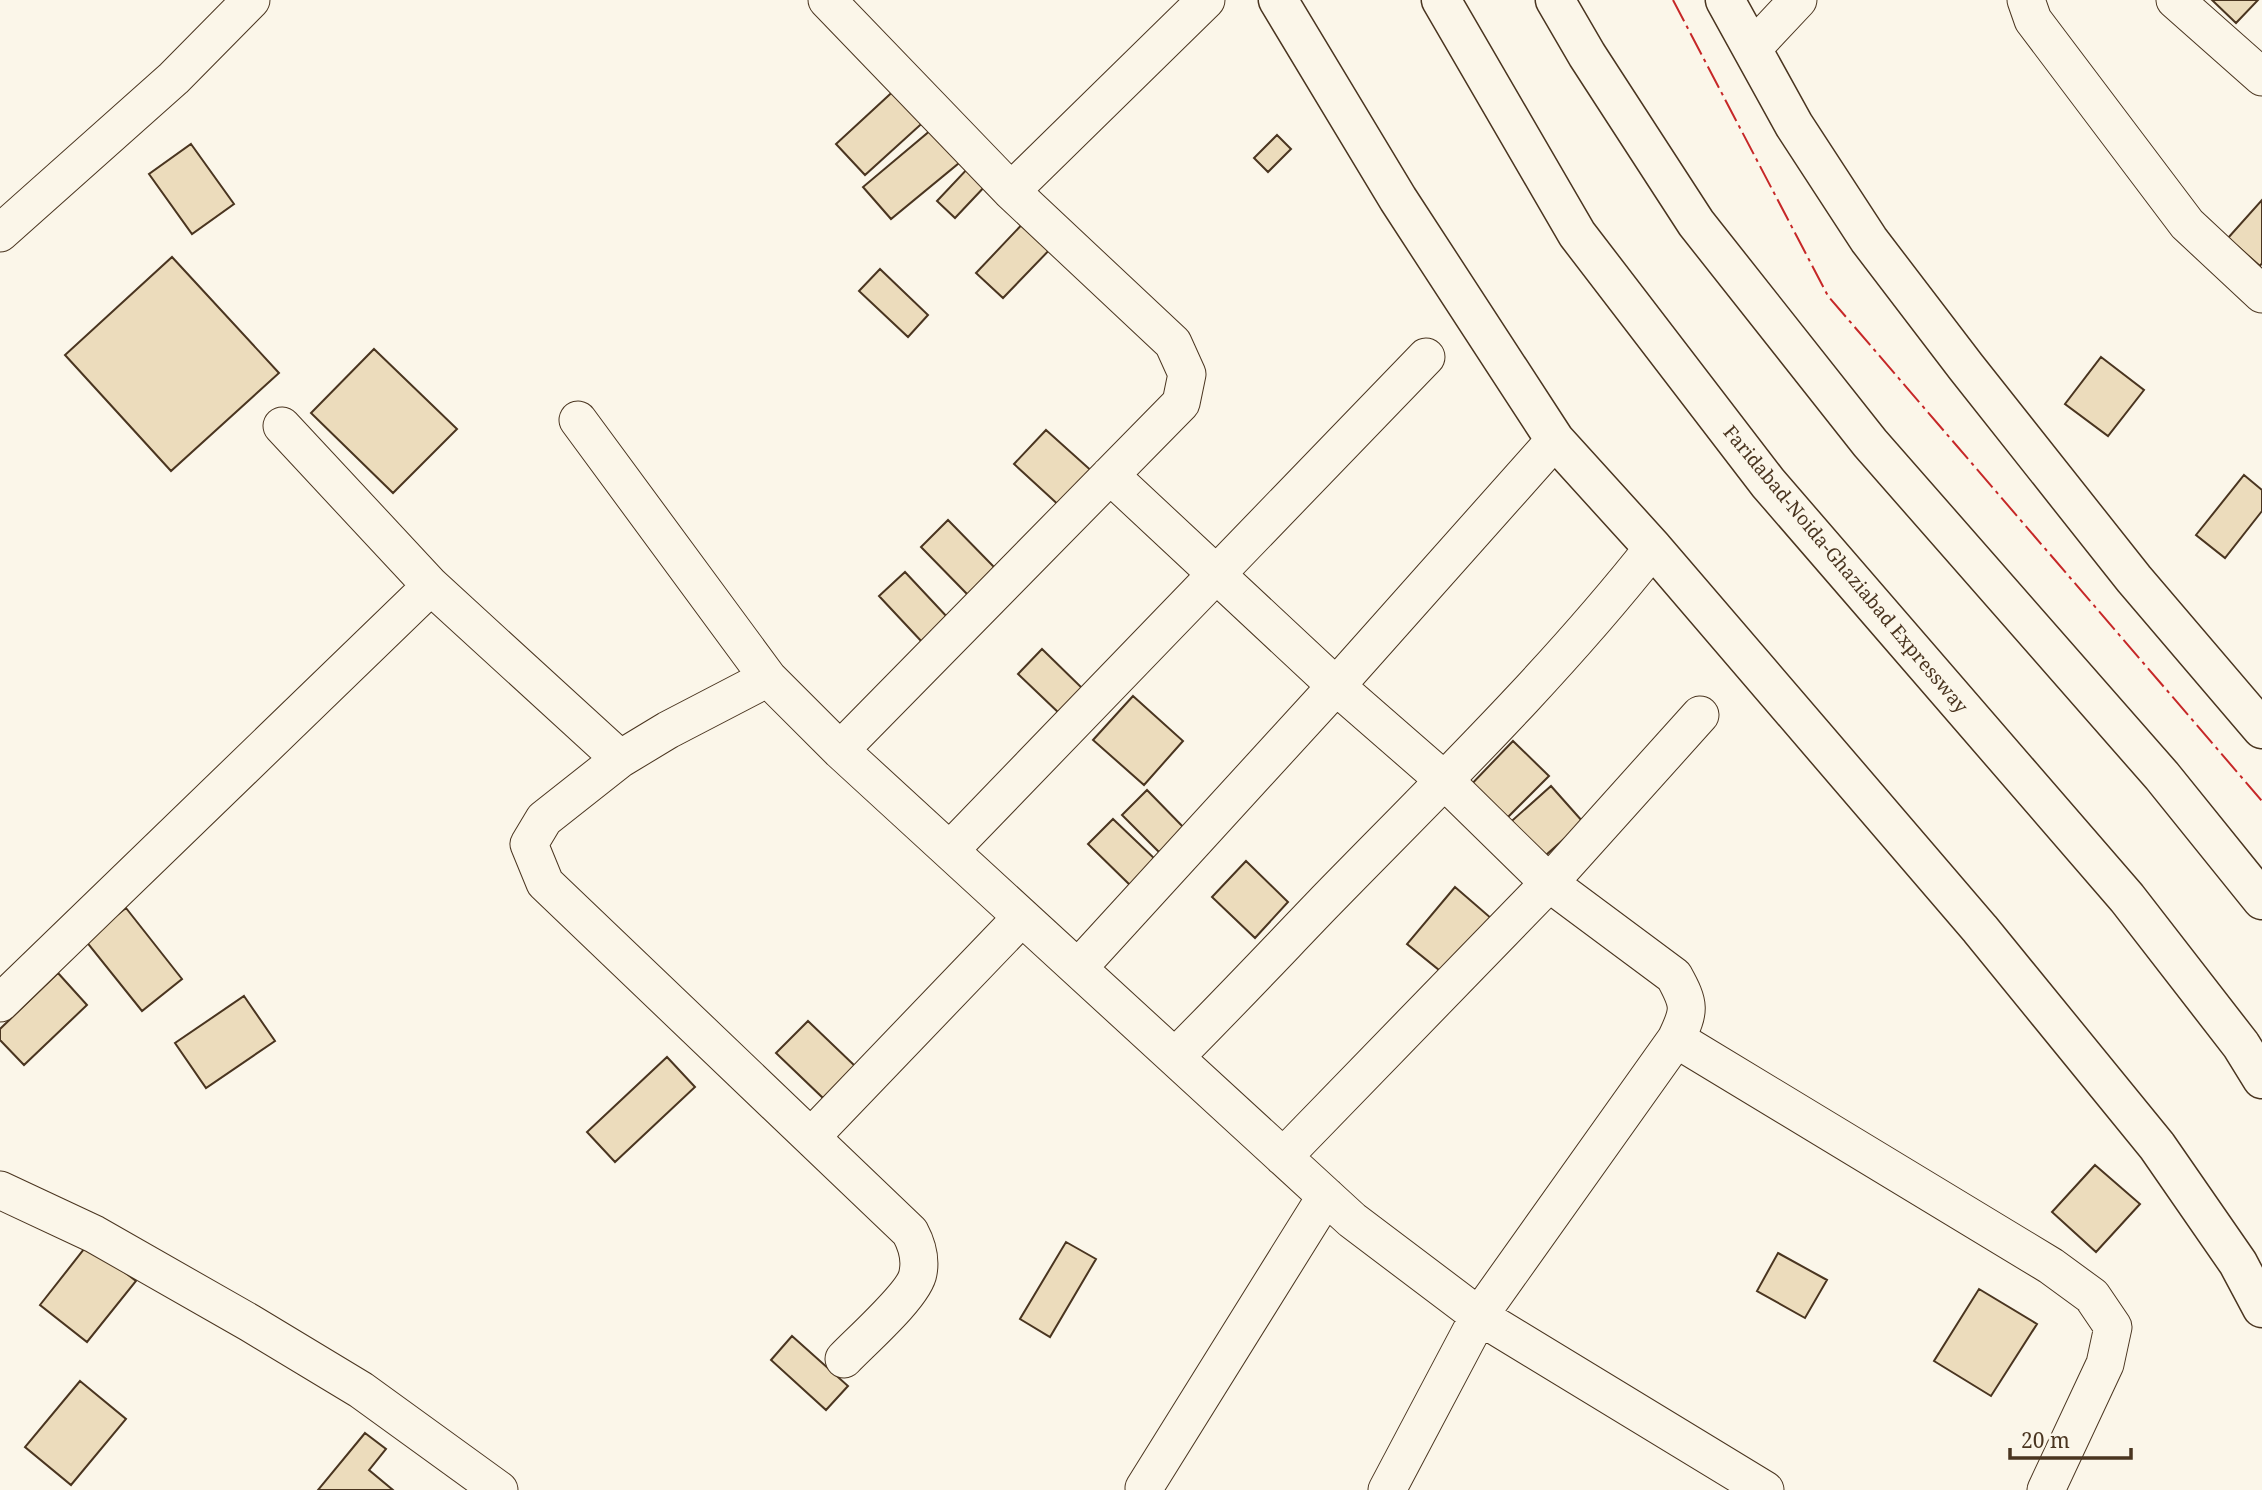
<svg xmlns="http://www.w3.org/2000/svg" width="2262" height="1490" font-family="'Noto Serif',serif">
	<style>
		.building { fill: #ecdcbc; stroke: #4a3520; stroke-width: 2 }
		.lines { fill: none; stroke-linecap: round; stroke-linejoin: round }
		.street-casing { stroke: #4a3520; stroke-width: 39 }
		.secondary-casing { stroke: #4a3520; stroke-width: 41 }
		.primary-casing { stroke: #4a3520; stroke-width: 41 }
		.street { stroke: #fbf6e9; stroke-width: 37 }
		.secondary { stroke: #fbf6e9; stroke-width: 38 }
		.primary { stroke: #fbf6e9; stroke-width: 38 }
		.power { stroke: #c62828; stroke-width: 2; stroke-dasharray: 24 5 3.5 5; stroke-linecap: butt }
		.labels { text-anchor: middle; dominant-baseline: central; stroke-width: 5; stroke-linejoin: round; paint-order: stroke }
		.street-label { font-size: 19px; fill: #4a3520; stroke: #fbf6e9 }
	</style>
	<rect width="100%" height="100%" fill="#fbf6e9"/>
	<path class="building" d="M 2212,0 L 2258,0 L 2236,23 Z
		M 900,85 L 929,117 L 865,175 L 836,144 Z
		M 931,130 L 959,163 L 891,219 L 863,187 Z
		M 1277,135 L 1291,149 L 1268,172 L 1254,158 Z
		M 191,144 L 234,204 L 192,234 L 149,174 Z
		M 969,167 L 988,183 L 955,218 L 937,201 Z
		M 2262,200 L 2262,263 L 2260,266 L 2228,238 Z
		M 1030,216 L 1057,242 L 1003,298 L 976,273 Z
		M 172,257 L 279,373 L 171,471 L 65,355 Z
		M 880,269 L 928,315 L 908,337 L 859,291 Z
		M 374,349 L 457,429 L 393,493 L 311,413 Z
		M 2101,357 L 2144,390 L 2108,436 L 2065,404 Z
		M 1046,430 L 1095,474 L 1063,509 L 1014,464 Z
		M 2244,475 L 2262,490 L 2262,511 L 2225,558 L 2196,535 Z
		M 948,520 L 995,568 L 968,595 L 921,547 Z
		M 905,572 L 949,619 L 923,643 L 879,596 Z
		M 1042,649 L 1083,689 L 1060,714 L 1018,674 Z
		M 1133,696 L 1183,741 L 1144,785 L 1093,740 Z
		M 1513,741 L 1549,776 L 1500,825 L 1465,791 Z
		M 1551,786 L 1583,822 L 1537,863 L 1505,827 Z
		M 1147,790 L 1188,832 L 1163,856 L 1122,815 Z
		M 1113,819 L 1156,860 L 1131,886 L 1088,844 Z
		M 1246,861 L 1288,902 L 1255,938 L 1212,897 Z
		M 1455,887 L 1492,919 L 1444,974 L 1407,944 Z
		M 126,908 L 182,979 L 142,1011 L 85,940 Z
		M 58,973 L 87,1005 L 24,1065 L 0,1040 L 0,1029 Z
		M 244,996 L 275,1041 L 206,1088 L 175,1043 Z
		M 808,1021 L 855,1066 L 823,1098 L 776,1053 Z
		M 667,1057 L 695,1087 L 615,1162 L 587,1132 Z
		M 2095,1165 L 2140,1204 L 2096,1252 L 2052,1212 Z
		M 1066,1242 L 1096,1259 L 1050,1337 L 1020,1319 Z
		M 88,1244 L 136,1281 L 87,1342 L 40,1305 Z
		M 1778,1253 L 1827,1280 L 1805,1318 L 1757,1291 Z
		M 1979,1289 L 2037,1324 L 1991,1396 L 1934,1361 Z
		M 792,1336 L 848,1386 L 826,1410 L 771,1360 Z
		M 80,1381 L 126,1419 L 71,1485 L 25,1447 Z
		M 365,1433 L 386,1449 L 369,1470 L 393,1490 L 318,1490 Z"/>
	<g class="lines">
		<defs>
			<path id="street" d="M 827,0 L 1011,191 L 1173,343 L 1187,374 L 1181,403 L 840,750
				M 2026,0 L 2033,20 L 2187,224 L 2262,294
				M 2175,0 L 2262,77
				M 1752,49 L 1798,0
				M 1011,191 L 1206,0
				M 0,233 L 174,78 L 251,0
				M 578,420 L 768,678 L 840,750 L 1352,1220 L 1479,1316 L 1765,1490
				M 282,426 L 431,586 L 620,759
				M 1110,475 L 1336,686 L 1445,781 L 1549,883 L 1674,976 C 1690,1005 1690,1010 1676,1039 L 2051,1266 L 2092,1296 L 2113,1327 L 2105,1364 L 2046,1490
				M 768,678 L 668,730 L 620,759 L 544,819 L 529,844 L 545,883 L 910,1232 C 917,1245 921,1258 918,1273 C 915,1294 860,1342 844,1359
				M 950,850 L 1426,357
				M 1078,968 L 1336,686 L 1555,440
				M 0,1003 L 431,586
				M 1175,1057 C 1225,1007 1273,956 1322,905 C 1435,789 1552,676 1653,548
				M 811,1137 L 1022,917
				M 1283,1157 L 1549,883 L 1700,715
				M 0,1190 L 94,1234 L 250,1323 L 361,1390 L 499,1490
				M 1144,1488 L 1326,1196
				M 1387,1490 L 1479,1316 L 1676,1039"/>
			<path id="secondary" d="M 1278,0 L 1398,199 L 1555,440 L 1653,548 L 1980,929 L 2157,1146 L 2238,1263 L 2262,1308
				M 1725,0 L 1794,125 L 1869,240 L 1966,367 L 2134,579 L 2262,729"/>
			<path id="primary" d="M 1441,0 L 1577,234 L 1768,483 L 2127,898 L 2241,1045 L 2262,1079
				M 1555,0 L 1587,55 L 1696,223 L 1870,443 L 2162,776 L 2262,900"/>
		</defs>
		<use href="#street" class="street-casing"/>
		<use href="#secondary" class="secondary-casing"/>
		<use href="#primary" class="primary-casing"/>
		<use href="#street" class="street"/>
		<use href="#secondary" class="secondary"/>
		<use href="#primary" class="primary"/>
		<path class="power" d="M 1673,0 L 1828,296 L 2262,801"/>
	</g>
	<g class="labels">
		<g class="street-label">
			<text transform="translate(1846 569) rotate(50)">Faridabad-Noida-Ghaziabad Expressway</text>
		</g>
	</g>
	<path d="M2010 1448v10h121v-10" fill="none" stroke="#4a3520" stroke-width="3.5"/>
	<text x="2021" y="1448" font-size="21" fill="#4a3520" stroke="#fbf6e9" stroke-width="5" paint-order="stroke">20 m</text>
</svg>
